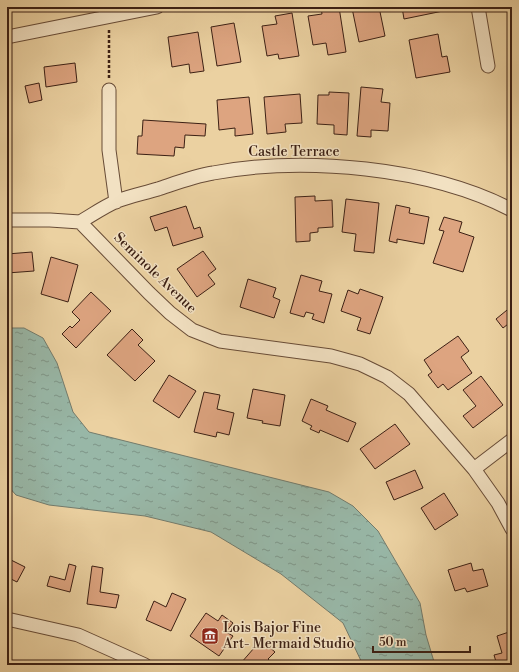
<svg xmlns="http://www.w3.org/2000/svg" width="519" height="672" font-family="'Libre Bodoni',serif">
	<style>
		.water { fill: url(#water-ripples); stroke: #737b6c }
		.building { fill: #dda480; stroke: #3c2014 }
		.lines { fill: none; stroke-linecap: round; stroke-linejoin: round }
		.minor-casing { stroke: #684c37; stroke-width: 15 }
		.path { stroke: #3c2014; stroke-width: 2.5; stroke-dasharray: 3 2; stroke-linecap: butt }
		.minor { stroke: #f2e1c2; stroke-width: 13 }
		.labels { text-anchor: middle; dominant-baseline: central; stroke-width: 3; stroke-linejoin: round; paint-order: stroke }
		.street-label { font-size: 14px; fill: #3c2014; stroke: #f2e1c2 }
		.poi-label { font-size: 14px; fill: #3c2014; stroke: #f2e1c2; text-anchor: start }
	</style>
	<defs>
		<pattern id="water-ripples" width="26" height="14" patternUnits="userSpaceOnUse"><rect width="26" height="14" fill="#98b7a7"/><path d="M2 4q2-2 4 0t4 0M15 11q2-2 4 0t4 0" fill="none" stroke="#7d9487"/></pattern>
	</defs>
	<rect width="100%" height="100%" fill="#ebd1a1"/>
	<filter id="stains"><feTurbulence type="fractalNoise" baseFrequency=".005" numOctaves="4"/><feColorMatrix values="0 0 0 0 .2 0 0 0 0 .09 0 0 0 0 .02 0 0 0 .5 -.17"/></filter>
	<radialGradient id="worn" r=".72"><stop offset=".6" stop-color="#630" stop-opacity="0"/><stop offset="1" stop-color="#630" stop-opacity=".3"/></radialGradient>
	<path class="water" d="M 7,328 L 24,328 L 43,338 L 57,363 L 73,412 L 89,432 L 329,492 L 353,506 L 378,531 L 420,603 L 426,635 L 435,665 L 363,665 L 343,623 L 281,574 L 211,532 L 145,516 L 49,505 L 16,495 L 7,485 Z"/>
	<path class="building" d="M 321,7 L 339,7 L 346,52 L 328,55 L 326,43 L 313,45 L 308,16 L 322,14 Z
		M 356,7 L 379,7 L 385,36 L 359,42 L 352,8 Z
		M 402,7 L 442,7 L 443,11 L 404,19 Z
		M 292,13 L 299,56 L 279,59 L 278,54 L 267,56 L 262,26 L 277,24 L 275,16 Z
		M 234,23 L 241,62 L 217,66 L 211,27 Z
		M 198,32 L 204,71 L 190,73 L 189,64 L 172,67 L 168,37 Z
		M 438,34 L 442,57 L 447,56 L 450,72 L 416,78 L 409,40 Z
		M 75,63 L 77,82 L 46,87 L 44,67 Z
		M 39,83 L 42,100 L 29,103 L 25,86 Z
		M 7,87 L 11,108 L 7,108 Z
		M 361,87 L 383,89 L 381,102 L 390,103 L 388,131 L 371,130 L 371,137 L 357,136 Z
		M 329,92 L 349,93 L 347,135 L 334,134 L 334,125 L 317,124 L 318,95 L 329,95 Z
		M 300,94 L 302,123 L 285,124 L 286,132 L 267,134 L 264,97 Z
		M 249,97 L 253,134 L 235,136 L 235,128 L 219,130 L 217,100 Z
		M 143,120 L 206,124 L 205,136 L 185,135 L 184,148 L 175,147 L 174,156 L 137,154 L 138,136 L 142,136 Z
		M 315,196 L 315,201 L 332,200 L 333,227 L 318,228 L 318,232 L 310,233 L 310,241 L 296,242 L 295,197 Z
		M 346,199 L 379,203 L 374,253 L 354,251 L 356,234 L 342,232 Z
		M 396,205 L 410,208 L 409,213 L 429,217 L 424,244 L 397,239 L 397,243 L 389,241 Z
		M 186,206 L 194,229 L 200,227 L 203,237 L 173,246 L 167,227 L 155,231 L 150,217 Z
		M 444,217 L 462,222 L 459,232 L 474,237 L 463,272 L 433,263 L 444,231 L 439,230 Z
		M 203,251 L 216,269 L 208,275 L 215,284 L 197,297 L 177,269 Z
		M 32,252 L 34,271 L 7,273 L 7,254 Z
		M 51,257 L 78,265 L 68,302 L 41,294 Z
		M 301,275 L 322,281 L 319,291 L 332,294 L 324,323 L 312,319 L 314,314 L 306,312 L 304,317 L 290,313 Z
		M 248,279 L 276,288 L 273,297 L 280,300 L 274,318 L 240,307 Z
		M 360,289 L 383,297 L 370,334 L 357,330 L 361,318 L 341,311 L 348,290 L 358,294 Z
		M 91,292 L 111,311 L 76,348 L 62,334 L 70,326 L 72,328 L 80,320 L 72,312 Z
		M 512,306 L 512,321 L 503,328 L 496,319 Z
		M 132,329 L 143,340 L 138,345 L 155,361 L 135,381 L 107,355 Z
		M 458,336 L 469,351 L 461,357 L 472,373 L 448,390 L 443,384 L 438,388 L 428,375 L 432,372 L 424,360 Z
		M 169,375 L 196,391 L 179,418 L 153,401 Z
		M 481,376 L 503,405 L 473,428 L 463,416 L 476,406 L 463,390 Z
		M 253,389 L 285,395 L 280,426 L 262,423 L 263,421 L 247,418 Z
		M 204,392 L 220,395 L 217,409 L 234,413 L 229,435 L 217,432 L 216,437 L 194,432 Z
		M 311,399 L 328,406 L 326,410 L 356,423 L 348,442 L 320,430 L 319,433 L 310,429 L 312,426 L 302,421 Z
		M 395,424 L 410,444 L 375,469 L 360,449 Z
		M 415,470 L 423,488 L 394,500 L 386,482 Z
		M 444,493 L 458,515 L 435,530 L 421,508 Z
		M 7,558 L 25,567 L 17,582 L 7,577 Z
		M 471,563 L 473,571 L 483,569 L 488,586 L 467,592 L 465,588 L 455,591 L 448,570 Z
		M 69,564 L 76,566 L 70,592 L 47,586 L 50,576 L 65,580 Z
		M 92,566 L 103,568 L 100,592 L 119,595 L 116,608 L 87,604 Z
		M 172,593 L 186,599 L 171,631 L 146,620 L 154,601 L 166,607 Z
		M 206,613 L 218,621 L 222,615 L 233,623 L 226,632 L 233,636 L 219,656 L 190,636 Z
		M 512,631 L 512,664 L 497,665 L 494,655 L 502,653 L 497,636 Z
		M 261,640 L 275,652 L 268,659 L 274,665 L 243,665 L 241,663 Z"/>
	<g class="lines">
		<defs>
			<path id="minor" d="M 478,7 L 488,66
				M 7,37 L 157,7
				M 109,90 L 109,150 L 116,202
				M 7,220 L 50,220 L 80,222
				M 80,222 L 149,293 L 170,313 L 192,330 L 220,341 L 331,356 L 360,364 L 387,377 L 409,394 L 474,469 L 498,503 L 512,529
				M 80,222 C 92,215 105,206 117,201 C 130,196 145,193 158,189 C 176,183 194,176 213,173 C 304,156 430,167 512,210
				M 474,469 L 512,440
				M 7,619 L 78,635 L 145,665"/>
		</defs>
		<use href="#minor" class="minor-casing"/>
		<path class="path" d="M 109,78 L 109,29"/>
		<use href="#minor" class="minor"/>
	</g>
	<defs>
		<symbol id="museum-square" viewBox="-11 -11 22 22"><rect x="-9" y="-9" width="18" height="18" rx="4" fill="#8f2418" stroke="#f2e1c2"/><path d="M0-6L6-3V-2H-6V-3ZM-5-1h2V3h-2ZM-1-1h2V3h-2ZM3-1h2V3H3ZM-6 4H6V6H-6Z" fill="#fff"/></symbol>
	</defs>
	<g fill-rule="evenodd">
		<use href="#museum-square" x="200" y="626" width="20" height="20"/>
	</g>
	<g class="labels">
		<g class="street-label">
			<text x="294" y="152">Castle Terrace</text>
			<text transform="translate(155 273) rotate(44)">Seminole Avenue</text>
		</g>
		<g class="poi-label">
			<text x="223" y="628">Lois Bajor Fine<tspan x="223" dy="16">Art- Mermaid Studio</tspan></text>
		</g>
	</g>
	<rect width="519" height="672" fill="none" stroke="#ebd1a1" stroke-width="24"/>
	<rect x="8" y="8" width="503" height="656" fill="none" stroke="#3c2014" stroke-width="2"/>
	<rect x="12" y="12" width="495" height="648" fill="none" stroke="#3c2014"/>
	<path d="M373 646v6h97v-6" fill="none" stroke="#3c2014" stroke-width="2"/>
	<text x="379" y="646" font-size="12" fill="#3c2014" stroke="#f2e1c2" stroke-width="3" paint-order="stroke">50 m</text>
	<rect width="100%" height="100%" filter="url(#stains)"/>
	<rect width="100%" height="100%" fill="url(#worn)"/>
</svg>
